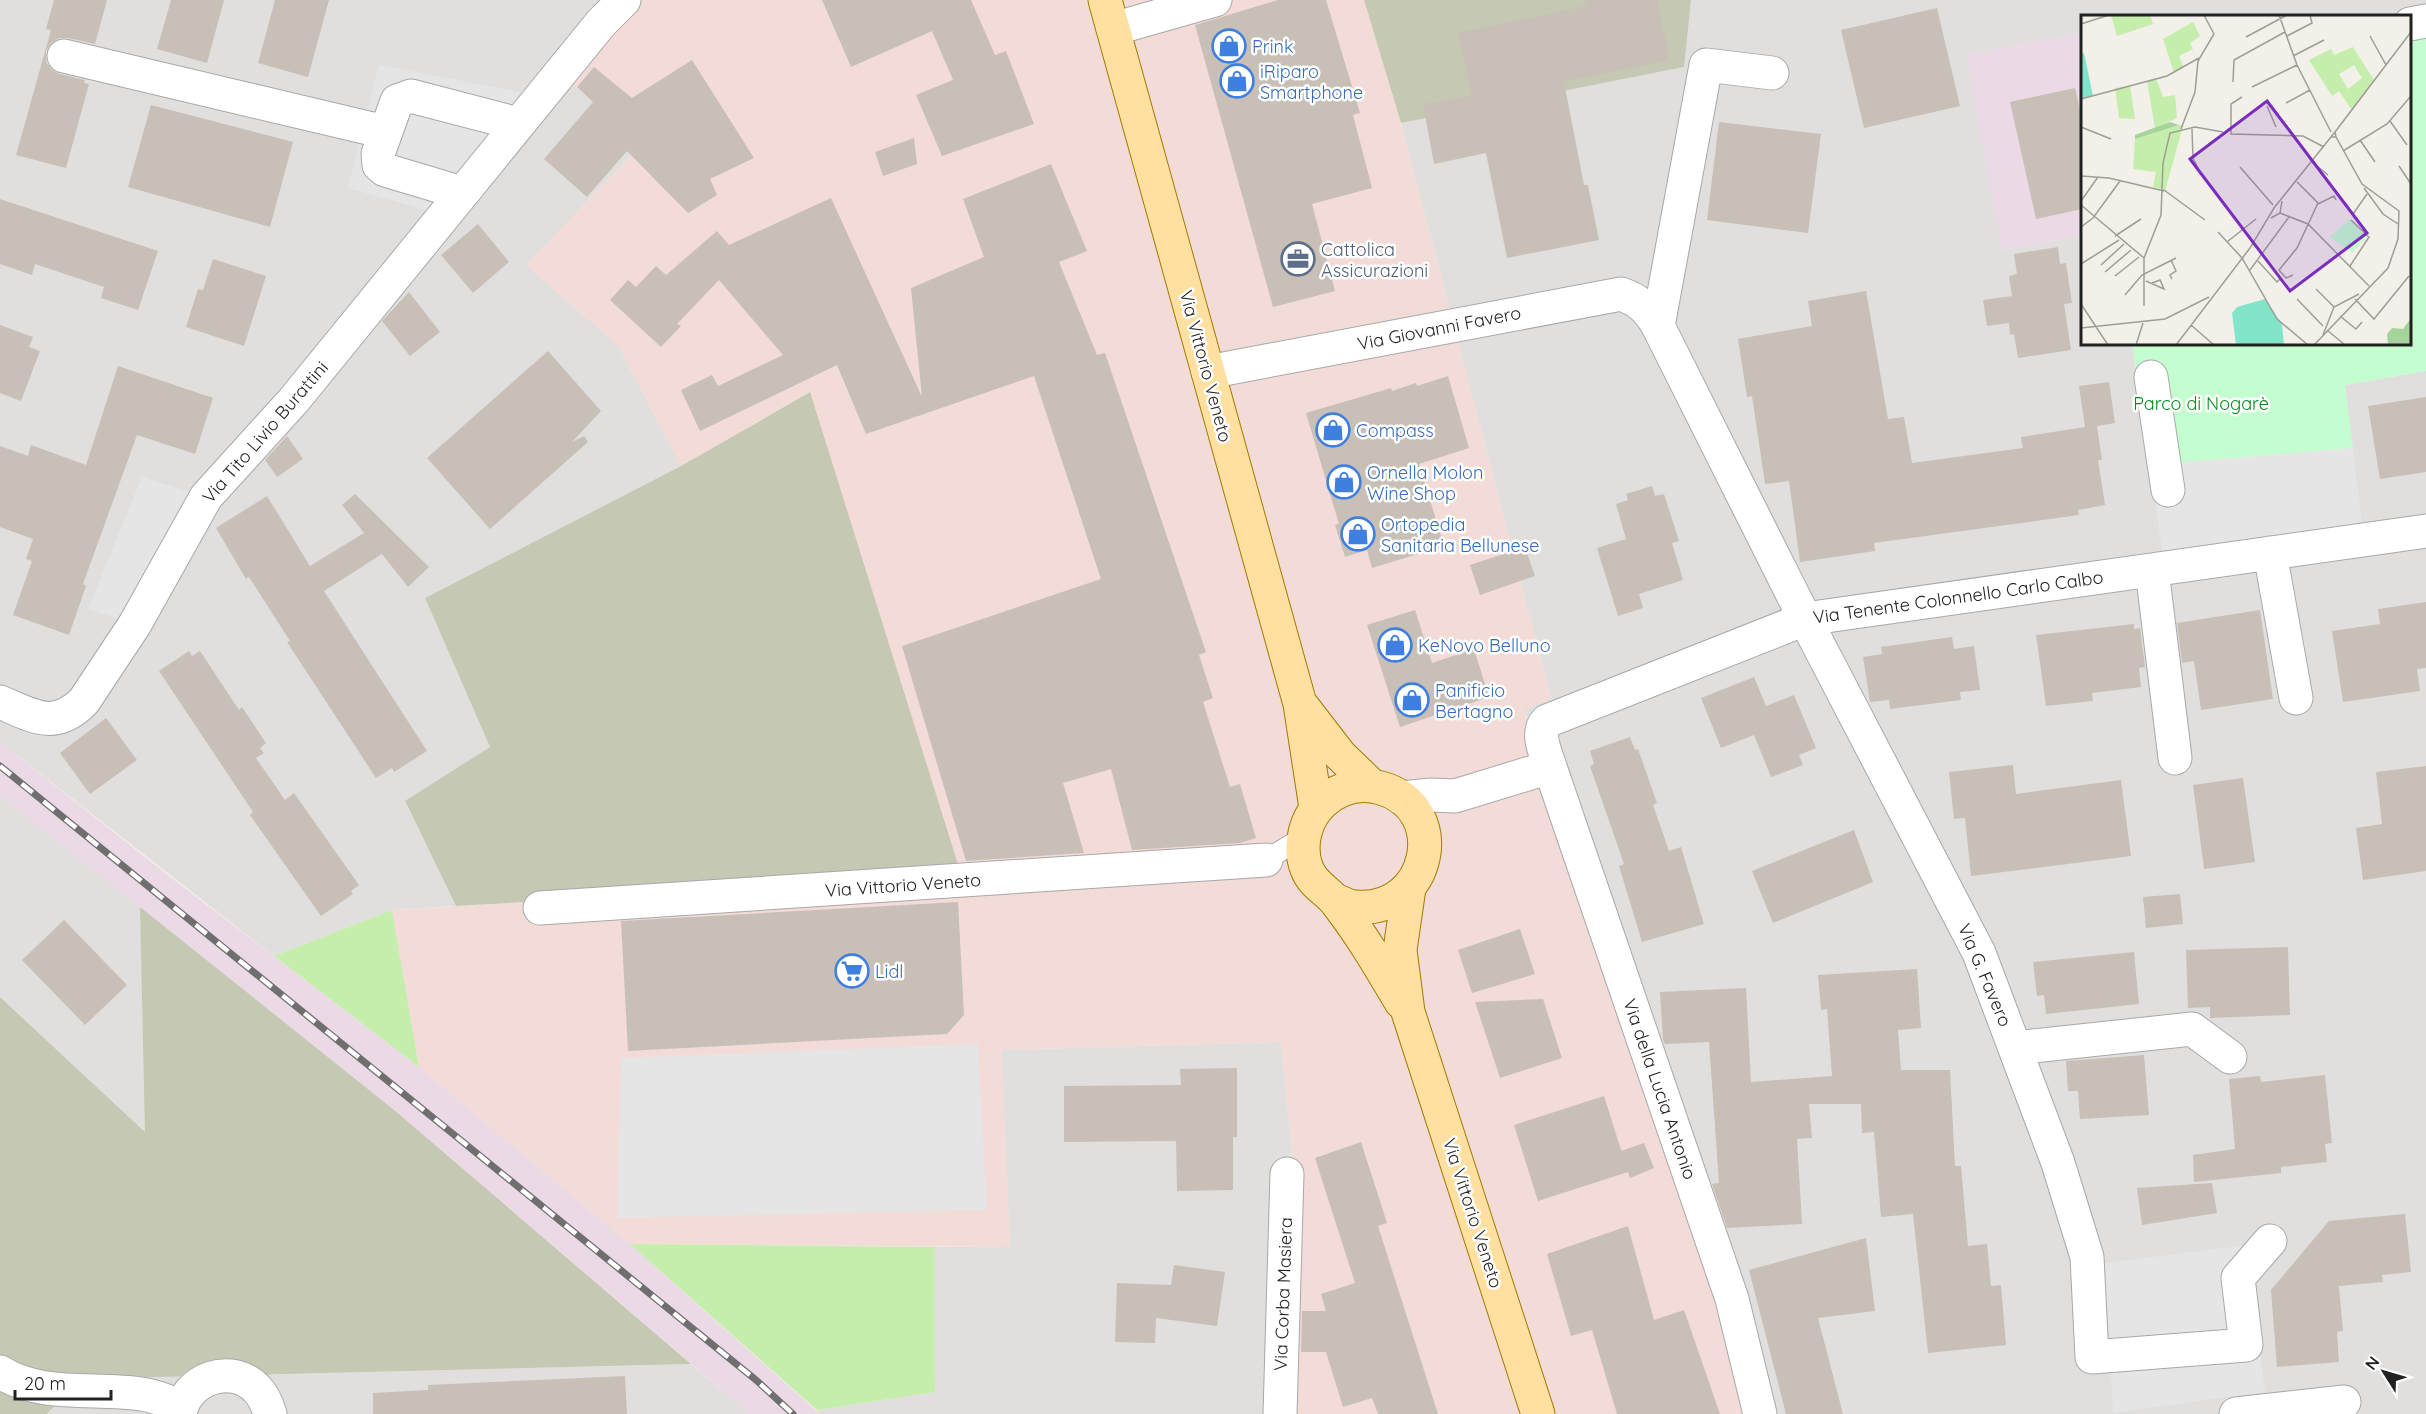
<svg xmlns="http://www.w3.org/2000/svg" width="2426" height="1414" font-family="Quicksand,sans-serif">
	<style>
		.residential { fill: #e0dfde }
		.commercial { fill: #f3dbd7 }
		.industrial { fill: #ecd9e6 }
		.construction { fill: #c5c8b2 }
		.grass { fill: #c5eeac }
		.park { fill: #c4fdcf }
		.parking { fill: #e5e5e5 }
		.building { fill: #c8bfb6 }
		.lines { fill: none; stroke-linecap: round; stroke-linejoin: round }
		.service-casing { stroke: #a8a8a8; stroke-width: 22 }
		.minor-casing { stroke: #a8a8a8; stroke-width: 35 }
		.primary-casing { stroke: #9f7c00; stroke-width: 35 }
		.service { stroke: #fff; stroke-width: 20 }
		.minor { stroke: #fff; stroke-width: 33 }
		.primary { stroke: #ffe0a0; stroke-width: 33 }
		.rail-casing { stroke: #6f6f6f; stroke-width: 7 }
		.rail { stroke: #fff; stroke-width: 4.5; stroke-dasharray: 14; stroke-linecap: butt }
		.labels { text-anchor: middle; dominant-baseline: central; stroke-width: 5; stroke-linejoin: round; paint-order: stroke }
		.shop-label { font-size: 18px; fill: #366cbe; stroke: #fff; text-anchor: start }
		.service-label { font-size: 18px; fill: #4e5e75; stroke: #fff; text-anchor: start }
		.street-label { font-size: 18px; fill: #212121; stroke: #fff }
		.park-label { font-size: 18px; fill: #058a1e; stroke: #fff }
		.inset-road { fill: none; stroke: #9e9d98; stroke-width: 1.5 }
		.view { fill: #7b2cbf; fill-opacity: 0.15; stroke: #7b2cbf; stroke-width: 3 }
		.inset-edge { fill: none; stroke: #212121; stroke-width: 3 }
	</style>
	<rect width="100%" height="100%" fill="#f2f0e8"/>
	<path class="residential" d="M 0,0 L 631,0 L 640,147 L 526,265 L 618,345 L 681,466 L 425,598 L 490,747 L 405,802 L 456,906 L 392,910 L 274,956 L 0,742 Z
		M 1691,0 L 2426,0 L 2426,20 L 2410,16 L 2082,16 L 2082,34 L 1967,54 L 2003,250 L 2082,236 L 2082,344 L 2132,344 L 2151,465 L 2362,536 L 2345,385 L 2426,371 L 2426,1414 L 1760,1414 L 1524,709 L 1551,699 L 1401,123 L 1683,67 Z
		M 0,796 L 140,907 L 146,1133 L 0,997 Z
		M 1281,1042 L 1293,1161 L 1289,1414 L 820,1414 L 817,1410 L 935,1392 L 934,1247 L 1010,1247 L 1001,1050 Z
		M 691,1364 L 750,1414 L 47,1414 L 78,1379 Z"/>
	<path class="commercial" d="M 631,0 L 1364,0 L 1401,123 L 1551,699 L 1524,710 L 1760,1414 L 1289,1414 L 1293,1161 L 1281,1042 L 1002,1050 L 1010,1247 L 630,1244 L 419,1067 L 392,910 L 962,877 L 809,392 L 681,466 L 618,345 L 526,265 L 640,147 L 565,77 Z"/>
	<path class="industrial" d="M 2082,34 L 2082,236 L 2002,250 L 1966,54 Z
		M 0,742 L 169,876 L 419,1067 L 630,1244 L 820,1414 L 750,1414 L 393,1109 L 0,796 Z"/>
	<path class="construction" d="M 1364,0 L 1691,0 L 1684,67 L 1401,123 Z
		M 810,392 L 962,877 L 456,906 L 405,801 L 490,747 L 425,598 L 681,466 Z
		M 140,907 L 393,1109 L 691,1364 L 78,1379 L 47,1414 L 0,1414 L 0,997 L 145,1132 Z"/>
	<path class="grass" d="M 392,910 L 419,1067 L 274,956 Z
		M 630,1244 L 934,1247 L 935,1392 L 817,1410 Z"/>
	<path class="park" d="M 2426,20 L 2426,371 L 2345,385 L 2353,448 L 2151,465 L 2151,470 L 2132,344 L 2410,344 L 2410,23 Z"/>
	<path class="parking" d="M 379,65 L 542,96 L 444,215 L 348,188 Z
		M 2353,448 L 2364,539 L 2164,568 L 2151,465 Z
		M 142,477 L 206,497 L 135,624 L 88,609 Z
		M 978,1044 L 987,1210 L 617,1218 L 621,1058 Z
		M 2247,1245 L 2265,1392 L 2113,1413 L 2105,1263 Z"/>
	<path class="building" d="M 54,0 L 107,0 L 95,44 L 68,38 L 59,38 L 51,43 L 46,51 L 46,62 L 52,70 L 60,74 L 85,80 L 84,83 L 89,84 L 66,168 L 16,155 L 51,30 L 46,29 Z
		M 171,0 L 224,0 L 207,63 L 157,49 Z
		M 275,0 L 329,0 L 308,77 L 258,63 Z
		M 822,0 L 971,0 L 995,55 L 1006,51 L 1034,124 L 942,156 L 916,95 L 953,80 L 932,31 L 851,67 Z
		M 1278,0 L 1326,0 L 1360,113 L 1353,115 L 1372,188 L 1312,204 L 1335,291 L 1273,307 L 1195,25 Z
		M 1584,0 L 1657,0 L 1670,60 L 1564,82 L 1584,185 L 1588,185 L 1599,240 L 1507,258 L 1486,153 L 1434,164 L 1423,104 L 1472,96 L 1458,33 L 1586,6 Z
		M 1937,8 L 1960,106 L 1864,128 L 1841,30 Z
		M 692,60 L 754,158 L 710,179 L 717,195 L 688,213 L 627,151 L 587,197 L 544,159 L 593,102 L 577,87 L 594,67 L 632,98 Z
		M 2075,88 L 2082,120 L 2082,209 L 2036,219 L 2010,102 Z
		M 151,105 L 293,142 L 270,227 L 128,187 Z
		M 1719,122 L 1821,134 L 1808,233 L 1707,220 Z
		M 914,138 L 917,164 L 883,176 L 875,152 Z
		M 1051,164 L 1087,251 L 1059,262 L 1097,355 L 1105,353 L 1206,652 L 1199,655 L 1213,698 L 1203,702 L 1230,787 L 1240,784 L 1256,838 L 1240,843 L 1132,850 L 1111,769 L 1063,783 L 1084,853 L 966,861 L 902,646 L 1101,579 L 1034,376 L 866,434 L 837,365 L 700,431 L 681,390 L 712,375 L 718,386 L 783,355 L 719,280 L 677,324 L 681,326 L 661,347 L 610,300 L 628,280 L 636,287 L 656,266 L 666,275 L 717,231 L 729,245 L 831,198 L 922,397 L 911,288 L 984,257 L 963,199 Z
		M 0,199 L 158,251 L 138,310 L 101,298 L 104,287 L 35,264 L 32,275 L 0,264 Z
		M 478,224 L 509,262 L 473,293 L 441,255 Z
		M 2058,247 L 2060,264 L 2066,263 L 2072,303 L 2064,304 L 2071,350 L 2018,358 L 2014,334 L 2010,335 L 2009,323 L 1987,326 L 1983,300 L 2012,296 L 2009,276 L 2017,274 L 2014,254 Z
		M 213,259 L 266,276 L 244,346 L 186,327 L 198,289 L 203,290 Z
		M 1866,291 L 1888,419 L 1904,417 L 1912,463 L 2023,448 L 2021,437 L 2085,427 L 2079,386 L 2109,382 L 2115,423 L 2097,426 L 2102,460 L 2098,460 L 2105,505 L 2078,510 L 2079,515 L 1874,543 L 1875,551 L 1800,562 L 1789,481 L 1765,484 L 1752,396 L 1747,397 L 1738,339 L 1812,326 L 1808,301 Z
		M 409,292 L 440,332 L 410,356 L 382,321 Z
		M 0,325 L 33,337 L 29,347 L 40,351 L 21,401 L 0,393 Z
		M 548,351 L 601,411 L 572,442 L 584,436 L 588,442 L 490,529 L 427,458 Z
		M 118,366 L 213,398 L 195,454 L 137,435 L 83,584 L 86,586 L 69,635 L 13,615 L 32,561 L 26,559 L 33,539 L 0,527 L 0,446 L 28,456 L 31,445 L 86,465 Z
		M 1448,376 L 1469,448 L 1419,464 L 1444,546 L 1372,568 L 1367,550 L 1345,557 L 1335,525 L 1339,524 L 1306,413 L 1391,388 L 1392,391 L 1416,383 L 1417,386 Z
		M 2426,397 L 2426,472 L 2380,479 L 2368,406 Z
		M 287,436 L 303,459 L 277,477 L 265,460 Z
		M 1652,486 L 1655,496 L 1664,494 L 1679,541 L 1672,543 L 1683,580 L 1639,594 L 1643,608 L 1618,616 L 1597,548 L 1626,539 L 1616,504 L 1628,500 L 1626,494 Z
		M 355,494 L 429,567 L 408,587 L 382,554 L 324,591 L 427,751 L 394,772 L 392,768 L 376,778 L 287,642 L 290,641 L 249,577 L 246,579 L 216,528 L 267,496 L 310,566 L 364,533 L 342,505 Z
		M 1525,547 L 1535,576 L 1480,595 L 1470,565 Z
		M 2426,602 L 2426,668 L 2417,669 L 2420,691 L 2343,702 L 2332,631 L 2380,624 L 2378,609 Z
		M 1415,610 L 1432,663 L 1474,649 L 1489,697 L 1400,727 L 1367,625 Z
		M 2260,610 L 2273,699 L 2201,710 L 2194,661 L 2182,663 L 2177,623 Z
		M 2134,624 L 2134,629 L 2140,628 L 2145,667 L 2139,668 L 2141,687 L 2092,693 L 2093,701 L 2046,706 L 2036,635 Z
		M 1952,637 L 1954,649 L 1974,646 L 1980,690 L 1960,692 L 1961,700 L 1890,709 L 1889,700 L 1870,702 L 1863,657 L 1882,654 L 1881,647 Z
		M 189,651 L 192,656 L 200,651 L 239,710 L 242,707 L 266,743 L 260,748 L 264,753 L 256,758 L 285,800 L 294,793 L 359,885 L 351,891 L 353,894 L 321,916 L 250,815 L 253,812 L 159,671 Z
		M 1754,677 L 1766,706 L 1794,695 L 1816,748 L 1799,755 L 1803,765 L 1771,777 L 1754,735 L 1721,748 L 1701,698 Z
		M 106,718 L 137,760 L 90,794 L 60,753 Z
		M 1630,737 L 1635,750 L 1638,749 L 1657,803 L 1653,805 L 1669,851 L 1681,847 L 1704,924 L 1642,942 L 1619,866 L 1624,864 L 1590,766 L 1594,764 L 1590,751 Z
		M 2013,765 L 2016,794 L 2121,780 L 2131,856 L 1971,876 L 1965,818 L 1954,819 L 1949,772 Z
		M 2426,766 L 2426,871 L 2363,880 L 2356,828 L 2382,824 L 2376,772 Z
		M 2243,778 L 2255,862 L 2204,869 L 2193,785 Z
		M 1854,830 L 1873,882 L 1773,923 L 1752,871 Z
		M 2180,894 L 2183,924 L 2146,928 L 2143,897 Z
		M 958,902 L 964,1015 L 947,1034 L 628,1051 L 621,921 Z
		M 64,920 L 127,985 L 85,1025 L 22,960 Z
		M 1520,929 L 1535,974 L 1472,993 L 1458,950 Z
		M 2288,947 L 2290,1015 L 2210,1018 L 2210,1007 L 2188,1008 L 2186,950 Z
		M 2134,952 L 2139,1004 L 2046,1014 L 2044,995 L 2037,996 L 2033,962 Z
		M 1917,969 L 1921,1028 L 1898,1030 L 1901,1070 L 1950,1070 L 1955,1166 L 1961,1166 L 1968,1246 L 1987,1244 L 1991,1286 L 2001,1285 L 2006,1345 L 1928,1353 L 1913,1214 L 1881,1217 L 1874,1132 L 1862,1133 L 1861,1104 L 1809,1104 L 1812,1138 L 1797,1139 L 1802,1224 L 1727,1228 L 1712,1184 L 1719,1183 L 1709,1042 L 1665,1044 L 1663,1040 L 1660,992 L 1746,988 L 1751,1082 L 1832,1076 L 1827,1009 L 1821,1010 L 1818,975 Z
		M 1543,999 L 1562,1058 L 1500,1078 L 1475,1002 Z
		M 2144,1055 L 2149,1115 L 2080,1119 L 2078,1091 L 2068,1091 L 2066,1061 Z
		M 1237,1068 L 1237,1137 L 1233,1137 L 1233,1190 L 1177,1191 L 1176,1141 L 1064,1142 L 1064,1086 L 1181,1085 L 1180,1069 Z
		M 2325,1075 L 2332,1143 L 2325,1144 L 2327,1162 L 2281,1167 L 2281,1173 L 2194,1182 L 2193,1155 L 2235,1149 L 2229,1079 L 2260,1076 L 2261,1082 Z
		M 1604,1096 L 1628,1172 L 1538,1201 L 1514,1125 Z
		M 1361,1142 L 1387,1223 L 1378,1226 L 1438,1414 L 1378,1414 L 1372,1398 L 1343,1407 L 1326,1352 L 1301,1352 L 1302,1311 L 1326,1311 L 1321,1294 L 1355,1283 L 1315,1158 Z
		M 1644,1143 L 1654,1168 L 1630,1178 L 1621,1151 Z
		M 2212,1183 L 2217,1213 L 2142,1225 L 2137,1188 Z
		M 2405,1214 L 2411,1272 L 2382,1275 L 2383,1282 L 2339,1286 L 2343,1331 L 2337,1332 L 2339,1362 L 2277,1367 L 2271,1290 L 2329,1221 Z
		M 1628,1226 L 1654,1320 L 1684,1310 L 1720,1414 L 1617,1414 L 1592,1330 L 1571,1336 L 1547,1254 Z
		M 1866,1238 L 1875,1311 L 1818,1318 L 1843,1414 L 1786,1414 L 1749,1270 Z
		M 1174,1265 L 1225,1272 L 1217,1326 L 1156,1318 L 1155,1343 L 1115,1342 L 1117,1283 L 1171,1285 Z
		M 625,1376 L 627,1414 L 373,1414 L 373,1393 L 428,1390 L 428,1385 Z"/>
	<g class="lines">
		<defs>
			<path id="service" d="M 1266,860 L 1305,836"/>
			<path id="minor" d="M 2410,24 L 2426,21
				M 1113,29 L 1215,0
				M 64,56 L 385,132
				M 462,193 L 385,170 L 379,165 L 378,154 L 397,101 L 411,96 L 518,124
				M 1658,326 L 1706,65 L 1772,73
				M 1208,372 L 1621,294 C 1639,300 1649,310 1658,326 L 1805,619 L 1979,953 L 2058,1163 L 2087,1257 L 2092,1357 L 2246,1345 L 2238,1278 L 2270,1241
				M 2151,377 L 2168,490
				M 2270,553 L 2296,698
				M 2152,570 L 2175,758
				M 0,702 C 33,716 55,731 84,701 L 135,624 L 206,497 L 294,400 L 601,23 L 624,0
				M 1550,767 L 1732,1299 L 1760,1414
				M 1401,798 L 1431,795 L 1455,796 L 1550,767 C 1546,753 1535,733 1547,721 L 1805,619 L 2426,531
				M 540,908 L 1266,860
				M 2015,1048 L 2192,1029 L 2230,1057
				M 0,1372 C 41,1398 95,1387 141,1394 C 156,1396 168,1401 181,1407
				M 180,1414 C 185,1379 232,1362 257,1389 C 264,1396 267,1404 270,1414
				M 1280,1414 L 1287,1174
				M 2236,1414 L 2344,1402"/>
			<path id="primary" d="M 1105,0 L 1300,704 L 1316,808
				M 1303,707 L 1340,755 L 1371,785
				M 1409,888 L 1400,950 L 1408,1012 L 1538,1414
				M 1335,900 C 1342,903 1349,907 1356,907 C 1431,913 1452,808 1381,788 C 1360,782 1339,788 1323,802 C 1305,818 1298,847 1307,869 C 1313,885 1327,890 1337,903 C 1361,934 1381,968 1401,1002"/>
		</defs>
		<use href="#service" class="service-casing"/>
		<use href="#minor" class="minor-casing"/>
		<use href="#primary" class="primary-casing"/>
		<use href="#service" class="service"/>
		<use href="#minor" class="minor"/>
		<use href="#primary" class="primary"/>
		<defs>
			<path id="rail" d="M 0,766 L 756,1380 L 793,1414"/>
		</defs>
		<use href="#rail" class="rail-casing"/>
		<use href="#rail" class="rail"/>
	</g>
	<defs>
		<symbol id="shop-ring" viewBox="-11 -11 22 22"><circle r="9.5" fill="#fff" stroke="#3f7fe0" stroke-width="1.5"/><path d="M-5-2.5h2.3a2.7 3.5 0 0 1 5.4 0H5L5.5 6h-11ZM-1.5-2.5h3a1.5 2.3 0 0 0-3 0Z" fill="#3f7fe0"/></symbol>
		<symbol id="office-ring" viewBox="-11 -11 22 22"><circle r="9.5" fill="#fff" stroke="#5c6f8a" stroke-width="1.5"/><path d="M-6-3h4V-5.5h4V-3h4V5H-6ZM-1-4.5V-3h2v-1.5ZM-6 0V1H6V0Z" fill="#5c6f8a"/></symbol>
		<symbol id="supermarket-ring" viewBox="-11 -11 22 22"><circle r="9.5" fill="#fff" stroke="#3f7fe0" stroke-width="1.5"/><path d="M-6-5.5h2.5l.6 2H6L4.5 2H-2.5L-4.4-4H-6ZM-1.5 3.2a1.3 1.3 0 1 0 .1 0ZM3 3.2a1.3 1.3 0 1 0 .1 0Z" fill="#3f7fe0"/></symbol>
	</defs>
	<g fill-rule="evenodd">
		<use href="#shop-ring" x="1210" y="27" width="38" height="38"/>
		<use href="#shop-ring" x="1218" y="62" width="38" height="38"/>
		<use href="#office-ring" x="1279" y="240" width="38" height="38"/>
		<use href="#shop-ring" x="1314" y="411" width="38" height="38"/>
		<use href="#shop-ring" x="1325" y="463" width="38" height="38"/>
		<use href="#shop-ring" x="1339" y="515" width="38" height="38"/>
		<use href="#shop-ring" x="1376" y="626" width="38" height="38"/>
		<use href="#shop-ring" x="1393" y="681" width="38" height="38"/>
		<use href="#supermarket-ring" x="833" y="952" width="38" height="38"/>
	</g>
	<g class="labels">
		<g class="shop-label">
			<text x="1252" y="46">Prink</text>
			<text x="1260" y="71">iRiparo<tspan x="1260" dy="21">Smartphone</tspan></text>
			<text x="1356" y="430">Compass</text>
			<text x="1367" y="472">Ornella Molon<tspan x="1367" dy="21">Wine Shop</tspan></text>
			<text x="1381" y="524">Ortopedia<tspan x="1381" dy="21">Sanitaria Bellunese</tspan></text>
			<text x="1418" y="645">KeNovo Belluno</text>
			<text x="1435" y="690">Panificio<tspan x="1435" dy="21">Bertagno</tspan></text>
			<text x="875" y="971">Lidl</text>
		</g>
		<g class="service-label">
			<text x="1321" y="249">Cattolica<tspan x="1321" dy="21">Assicurazioni</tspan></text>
		</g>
		<g class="street-label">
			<text transform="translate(1439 328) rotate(-11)">Via Giovanni Favero</text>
			<text transform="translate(1206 366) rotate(75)">Via Vittorio Veneto</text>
			<text transform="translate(265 432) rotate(-49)">Via Tito Livio Burattini</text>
			<text transform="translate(1958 597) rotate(-8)">Via Tenente Colonnello Carlo Calbo</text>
			<text transform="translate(903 885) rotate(-4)">Via Vittorio Veneto</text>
			<text transform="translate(1985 975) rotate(67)">Via G. Favero</text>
			<text transform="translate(1660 1089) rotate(71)">Via della Lucia Antonio</text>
			<text transform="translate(1473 1213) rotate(72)">Via Vittorio Veneto</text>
			<text transform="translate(1283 1294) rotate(-88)">Via Corba Masiera</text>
		</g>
		<g class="park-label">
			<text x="2201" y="403">Parco di Nogarè</text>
		</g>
	</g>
	<g transform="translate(2081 15)">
		<rect width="330" height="330" fill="#f2f0e8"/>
		<path d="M 30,0 L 69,0 L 72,9 L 36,21 ZM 112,7 L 119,21 L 109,28 L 112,34 L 98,41 L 102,51 L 93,58 L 82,24 ZM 272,32 L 293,65 L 271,95 L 258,76 L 251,81 L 228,45 L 250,34 L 253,40 ZM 273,50 L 281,63 L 267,74 L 258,59 ZM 75,63 L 82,82 L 94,80 L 96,103 L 74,113 L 66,67 ZM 49,71 L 54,104 L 38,103 L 34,73 ZM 98,110 L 102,111 L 84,176 L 72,172 L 75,157 L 52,154 L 54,124 Z" fill="#c5eeac" fill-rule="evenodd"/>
		<path d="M 89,107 L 98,110 L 54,124 L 54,120 ZM 330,303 L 330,330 L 307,330 L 306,319 L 311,313 L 322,314 Z" fill="#a5d49a"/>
		<path d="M 269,204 L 287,220 L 271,238 L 249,222 Z" fill="#c4fdcf"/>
		<path d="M 3,38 L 12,81 L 0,84 L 0,39 ZM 184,284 L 201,309 L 203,330 L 155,330 L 151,298 L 156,292 Z" fill="#82e5ca"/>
		<path class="inset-road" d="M 198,0 L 216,50 L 250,117M 0,9 L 28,0M 206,21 L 231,8 L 229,0M 289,21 L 305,50M 165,22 L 206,0M 212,41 L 243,25M 152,67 L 153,45 L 204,17M 171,72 L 216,50M 161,82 L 150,89 L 150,119 L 222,121 L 243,132M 0,84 L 86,61 L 118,43M 205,88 L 229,75M 186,91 L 195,112M 309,106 L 326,130M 0,112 L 30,124M 100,114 L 114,77 L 117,46 L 133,19 L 123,0M 111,114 L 112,143 L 117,153M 250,122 L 255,122 L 254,117 L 330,17M 279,125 L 294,147M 262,136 L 306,109 L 330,81M 231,147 L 247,160M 318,151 L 330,169M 159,152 L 192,190M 0,161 L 28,163 L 83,176M 283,173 L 302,199 L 317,209M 83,175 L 124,205M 0,186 L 17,162M 237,189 L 253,181 L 255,185M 0,190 L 63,243M 199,198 L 227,209 L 288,271M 272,199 L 286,179M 190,203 L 199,198 L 201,186M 0,212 L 12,203 L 39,166M 137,217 L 161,243 L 196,304 L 227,330M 34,221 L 60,204M 146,227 L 175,204M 63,243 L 80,200 L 82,148 L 89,118 L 114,112 L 142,117M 90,245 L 95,256 L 89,260 L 91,264M 177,246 L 196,267 L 199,264 L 206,271M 0,249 L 38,225M 20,250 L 43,229M 269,251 L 288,222 L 270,205M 169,255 L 208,202M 24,257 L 50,235M 212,260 L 205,263 L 198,255 L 216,233 L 237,188 L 216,167M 34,261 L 58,242M 65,266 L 83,274 L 79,265 L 71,268M 235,274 L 253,292M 44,280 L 61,260 L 95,243M 216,284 L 242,311M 274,284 L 293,304 L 328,261M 0,289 L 27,330M 63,291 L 63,243M 259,301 L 275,314 L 281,307M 110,310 L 133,330M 0,313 L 84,304 L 128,282M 246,315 L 264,330M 242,320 L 253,292 L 278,279M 55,330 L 62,308M 95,330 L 169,233 L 193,193 L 254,117M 233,330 L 307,253 L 317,224 L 318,196 L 281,169 L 255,122"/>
		<path class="view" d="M 186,86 L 286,218 L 209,276 L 109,144 Z"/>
		<rect width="330" height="330" class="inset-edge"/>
	</g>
	<g transform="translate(2384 1372) rotate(307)" stroke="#ffffff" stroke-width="4.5" paint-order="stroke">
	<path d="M0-4.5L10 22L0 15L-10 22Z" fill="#212121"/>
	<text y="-9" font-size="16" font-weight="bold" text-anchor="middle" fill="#212121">N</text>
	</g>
	<path d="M15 1390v9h96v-9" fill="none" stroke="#212121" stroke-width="3"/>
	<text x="24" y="1390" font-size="18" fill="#212121" stroke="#ffffff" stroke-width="4.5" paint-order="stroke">20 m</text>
</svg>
